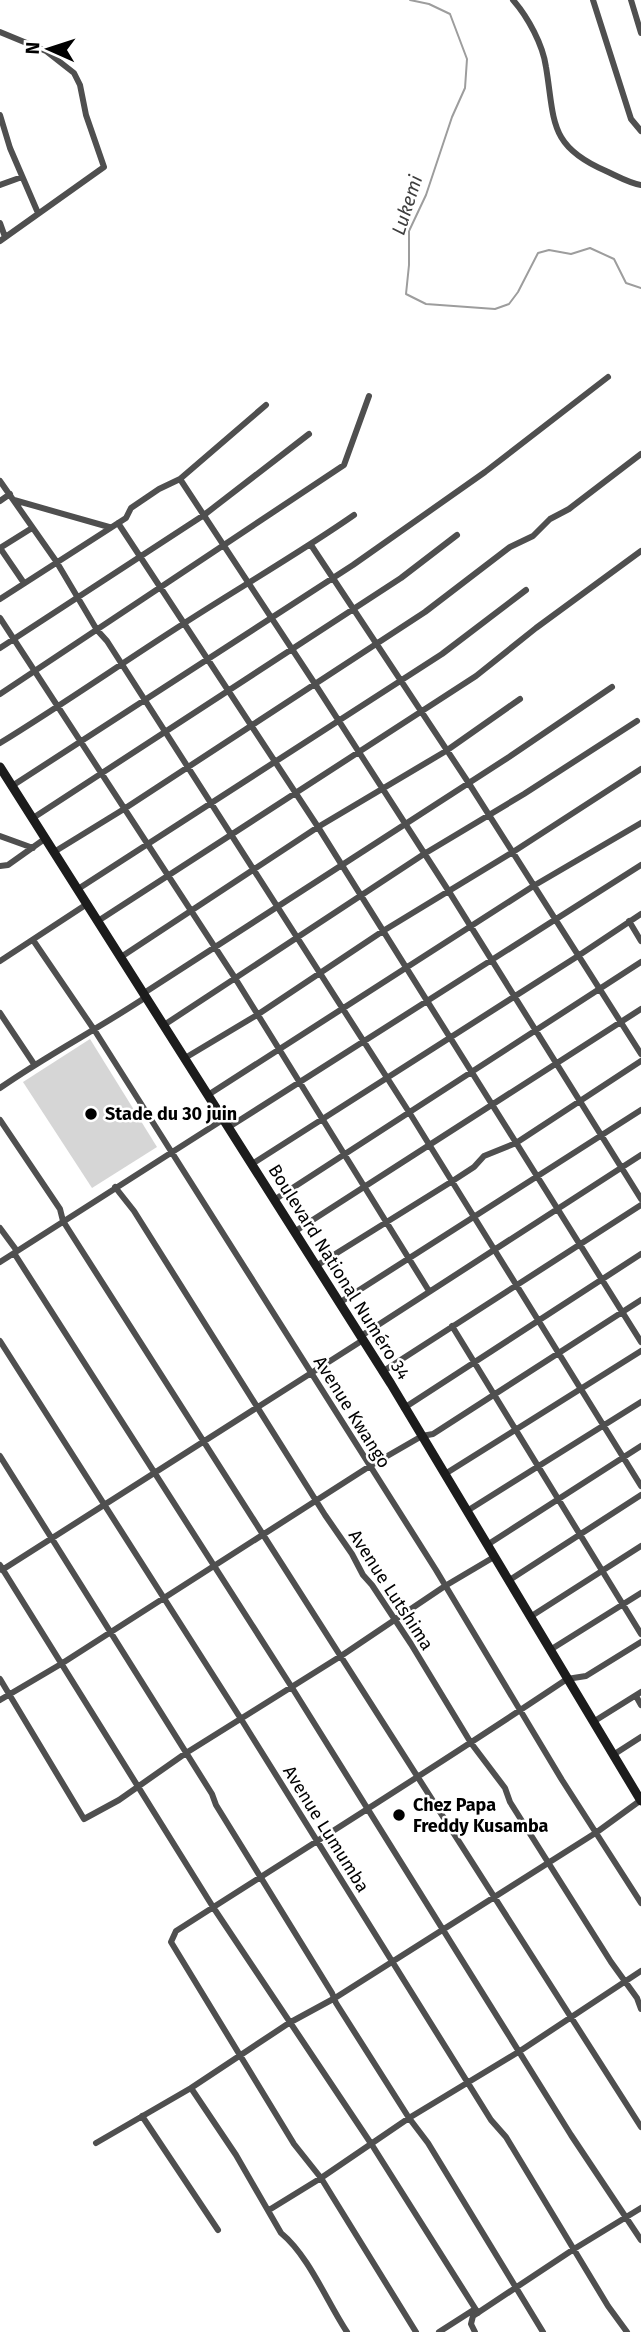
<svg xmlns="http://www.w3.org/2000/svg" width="641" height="2332" font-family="'Fira Sans',sans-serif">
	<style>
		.green { fill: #d6d6d6 }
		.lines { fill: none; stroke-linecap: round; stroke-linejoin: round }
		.stream { stroke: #9d9d9d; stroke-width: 2 }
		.street { stroke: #4f4f4f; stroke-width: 6 }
		.secondary { stroke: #1c1c1c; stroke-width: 9 }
		.poi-dot { fill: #000; stroke: #fff; stroke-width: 2.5 }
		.labels { text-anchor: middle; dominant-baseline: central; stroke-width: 5; stroke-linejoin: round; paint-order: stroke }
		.poi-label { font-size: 18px; font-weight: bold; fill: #000; stroke: #fff; text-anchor: start }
		.street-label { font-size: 18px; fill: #000; stroke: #fff }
		.water-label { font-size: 19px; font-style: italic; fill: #3e3e3e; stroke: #fff }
	</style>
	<rect width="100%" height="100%" fill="#fff"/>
	<path class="green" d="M 90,1039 L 157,1147 L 92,1188 L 23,1082 Z"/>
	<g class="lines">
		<path class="stream" d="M 410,0 L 429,4 L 450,14 L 467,59 L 465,88 L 452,117 L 426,195 L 409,231 L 409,265 L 406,294 L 426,304 L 495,309 L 509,304 L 518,292 L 538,253 L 549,250 L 571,254 L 590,248 L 614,259 L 626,283 L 641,288"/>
		<path class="street" d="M 513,0 C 528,17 543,45 546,67 C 555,121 548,146 606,171 C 617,176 629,183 641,185
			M 593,0 L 631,119 L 641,131
			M 631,0 L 641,33
			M 0,32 L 46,51 L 74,73 L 80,85 L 86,115 L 104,167 L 0,241
			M 0,115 L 10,148 L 38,213
			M 0,185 L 22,177
			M 0,223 L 5,237
			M 180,479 L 315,684 L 448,890 L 641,1199
			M 0,481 L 56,561 L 97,630 L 107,641 L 409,1112 L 641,1486
			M 14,500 L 109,527
			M 0,501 L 10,494
			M 118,523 L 318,827 L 641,1342
			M 311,545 L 468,782 L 641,1054
			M 0,548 L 24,583
			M 0,548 L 32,528
			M 0,599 L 126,518 L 131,508 L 159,489 L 180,479 L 266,405
			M 0,618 L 235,978 L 429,1291
			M 0,648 L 204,515 L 309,434
			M 0,694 L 344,465 L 369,396
			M 0,743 C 62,705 122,663 183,624 C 240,587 298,554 354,515
			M 12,786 L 353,565 L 485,472 L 608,377
			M 33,818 L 401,578 L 457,535
			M 0,836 L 33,848
			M 54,852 L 124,809 L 425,612 L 510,547 L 533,536 L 550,519 L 569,509 L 641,454
			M 0,866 L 8,865 L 46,838
			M 78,889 L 442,654 L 526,590
			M 98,921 L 476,676 L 536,628 L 641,551
			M 629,921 L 641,941
			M 33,940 L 95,1031 L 436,1570 L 562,1780 L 641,1903
			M 121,957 L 318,827 L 446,751 L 520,699
			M 0,961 L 87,904
			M 144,993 L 509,757 L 612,687
			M 0,1013 L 34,1064
			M 164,1025 L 424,854 L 524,794 L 637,721
			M 185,1058 L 257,1015 L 383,931 L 513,852 L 641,769
			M 0,1088 C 47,1055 98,1029 146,997
			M 208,1095 L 535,885 L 641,823
			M 0,1120 L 60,1209 L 63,1221 L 641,2127
			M 229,1127 L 641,865
			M 252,1164 L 578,956 L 641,914
			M 115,1187 L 134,1211 L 325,1515 L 352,1554 L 363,1575 L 372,1585 L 411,1644 L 471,1743 L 505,1788 L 510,1802 L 611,1962 L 637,1998 L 641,2009
			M 274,1200 L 641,962
			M 0,1228 L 17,1251
			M 294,1232 L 641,1009
			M 14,1253 L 291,1686 L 571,2135 L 641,2240
			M 0,1262 L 224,1119
			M 316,1266 L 451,1182 L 474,1167 L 484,1156 L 516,1143 L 641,1061
			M 339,1303 L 641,1110
			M 452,1326 L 641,1634
			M 361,1336 L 641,1155
			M 0,1341 L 241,1719 L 491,2120 L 506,2137 L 608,2306 L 627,2332
			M 382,1372 L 641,1205
			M 404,1408 L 641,1254
			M 0,1456 L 212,1794 L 216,1805 L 332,1993 L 336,2003 L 409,2118 L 428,2143 L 543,2332
			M 445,1474 L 641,1351
			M 467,1511 L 641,1402
			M 487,1545 L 641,1446
			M 0,1565 L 213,1907 L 372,2145 L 478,2313
			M 2,1570 L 363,1340
			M 508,1581 L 641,1495
			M 530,1617 L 641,1546
			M 550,1650 L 641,1593
			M 0,1679 L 84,1819 L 119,1800 L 186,1753 L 341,1656 L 445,1586 L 494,1557
			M 636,1696 L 641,1705
			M 0,1700 L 61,1664 L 370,1466 L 422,1436 L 433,1434 L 641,1300
			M 593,1722 L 641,1692
			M 613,1755 L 641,1737
			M 191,2088 L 236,2155 L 281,2233 C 309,2256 327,2302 347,2332
			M 142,2116 L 218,2230
			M 96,2143 L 191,2088 L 289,2023 L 335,1998 L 597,1832 L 641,1800
			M 269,2210 L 321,2178 L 409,2118 L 520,2051 L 641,1971
			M 416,2332 L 321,2178 L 294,2144 L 171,1942 L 176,1931 C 307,1847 439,1765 567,1679 L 586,1676 L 641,1642
			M 439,2332 L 475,2309
			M 475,2332 L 471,2324 L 473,2316 L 574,2249 L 641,2208"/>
		<path class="secondary" d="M 0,767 L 391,1384 L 641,1801"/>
	</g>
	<g class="poi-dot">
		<circle cx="91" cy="1114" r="7"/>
		<circle cx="399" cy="1815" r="7"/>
	</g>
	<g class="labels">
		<g class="poi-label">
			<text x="105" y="1114">Stade du 30 juin</text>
			<text x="413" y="1805">Chez Papa<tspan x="413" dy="21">Freddy Kusamba</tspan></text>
		</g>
		<g class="street-label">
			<text transform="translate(339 1272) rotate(58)">Boulevard National Numéro 34</text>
			<text transform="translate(352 1412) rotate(58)">Avenue Kwango</text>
			<text transform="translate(391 1590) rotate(57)">Avenue Lutshima</text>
			<text transform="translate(326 1829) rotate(58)">Avenue Lumumba</text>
		</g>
		<g class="water-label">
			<text transform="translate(407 205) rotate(-72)">Lukemi</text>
		</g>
	</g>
	<g transform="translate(49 49) rotate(273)" stroke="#ffffff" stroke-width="5" paint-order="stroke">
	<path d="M0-5L12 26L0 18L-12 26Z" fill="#000000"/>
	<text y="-10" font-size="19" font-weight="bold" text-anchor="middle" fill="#000000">N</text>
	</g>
</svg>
